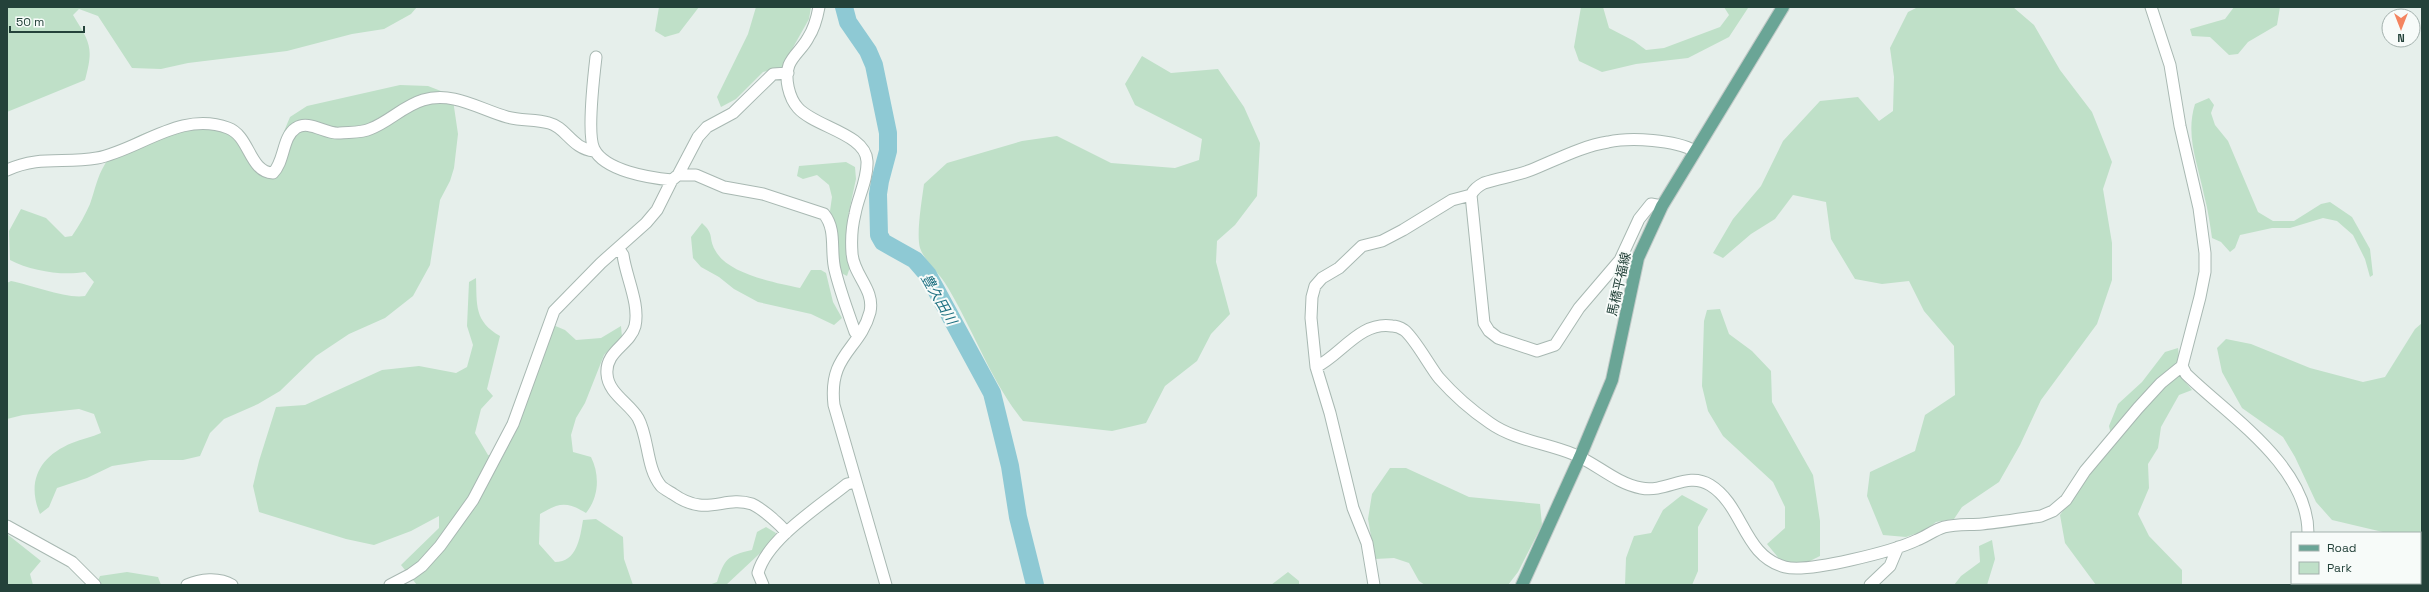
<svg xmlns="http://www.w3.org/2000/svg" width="2429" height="592" font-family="'Space Grotesk','Noto Sans JP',sans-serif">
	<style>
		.green { fill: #bfe0c8 }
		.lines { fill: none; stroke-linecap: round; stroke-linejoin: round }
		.river { stroke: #8ec9d4; stroke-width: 18 }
		.minor-casing { stroke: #a8b8b2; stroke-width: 13 }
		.major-casing { stroke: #c2cac8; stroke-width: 14 }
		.minor { stroke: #fff; stroke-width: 11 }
		.major { stroke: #6aa596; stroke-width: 12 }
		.labels { text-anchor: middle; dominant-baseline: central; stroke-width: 4; stroke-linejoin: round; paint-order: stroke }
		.street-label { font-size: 13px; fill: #24423a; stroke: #f7fbf9 }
		.water-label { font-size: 14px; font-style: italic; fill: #1c6f80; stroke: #f7fbf9 }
	</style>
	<rect width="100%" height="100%" fill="#e6efeb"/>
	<path class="green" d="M 7,7 L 417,7 L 411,14 L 384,29 L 352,34 L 287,51 L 188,63 L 161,69 L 132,68 L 98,16 L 79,9 L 73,15 C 90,43 94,47 85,80 L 7,112 Z
		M 659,7 L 699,7 L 679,33 L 665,37 L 655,31 Z
		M 756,7 L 811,7 L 809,19 L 782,67 L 763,72 L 736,99 L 721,107 L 717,97 L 748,34 Z
		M 1581,7 L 1603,7 L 1609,28 L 1634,41 L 1646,50 L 1664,48 L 1720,27 L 1729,15 L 1724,7 L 1748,8 L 1729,37 L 1688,58 L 1636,64 L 1602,72 L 1579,61 L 1574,47 Z
		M 1918,7 L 2013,7 L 2034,25 L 2060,70 L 2092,112 L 2112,162 L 2103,189 L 2112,243 L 2112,280 L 2097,324 L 2041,400 L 2020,445 L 1999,482 L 1962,507 L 1954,519 L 1936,522 L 1926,530 L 1906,537 L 1883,535 L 1867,496 L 1870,472 L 1915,451 L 1925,415 L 1955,395 L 1954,346 L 1924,311 L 1909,281 L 1882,284 L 1855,279 L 1831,239 L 1826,202 L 1793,195 L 1775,219 L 1751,234 L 1723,258 L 1713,253 L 1733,219 L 1761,186 L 1783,141 L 1820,101 L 1858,97 L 1879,121 L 1893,111 L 1894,77 L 1890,48 L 1908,12 Z
		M 2234,7 L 2280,7 L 2277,25 L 2248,42 L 2238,54 L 2229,55 L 2210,37 L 2192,36 L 2190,29 L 2225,19 Z
		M 1142,56 L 1171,73 L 1218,69 L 1244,107 L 1260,143 L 1257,196 L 1235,225 L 1217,241 L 1216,262 L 1230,314 L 1211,334 L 1197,361 L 1165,386 L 1146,423 L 1112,431 L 1023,421 C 990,380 973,328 945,283 C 938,272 924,260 920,248 C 916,234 922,199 924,184 L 947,163 L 1022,141 L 1057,136 L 1111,163 L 1175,168 L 1199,160 L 1202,139 L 1135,105 L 1125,84 Z
		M 400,85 L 428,86 L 446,93 L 453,100 L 458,134 L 454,168 L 450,181 L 440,200 L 430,265 L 413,296 L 385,318 L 349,334 L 316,356 L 280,391 L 258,404 L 224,419 L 210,433 L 200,456 L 183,460 L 150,460 L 112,466 L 87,478 L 57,488 L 49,507 L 40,514 C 26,481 40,456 72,443 C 82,439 92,437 101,433 L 94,414 L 79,409 L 23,415 L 7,419 L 7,283 L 11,281 C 32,285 66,299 85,296 L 94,282 L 85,272 C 62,276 31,271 10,260 L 9,231 L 21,209 L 46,218 L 65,237 L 72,236 C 79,226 85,215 90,204 C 95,190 97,177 105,164 C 126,129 188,115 225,132 C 241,139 251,159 261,173 L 282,165 L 280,141 L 290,117 L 307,106 Z
		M 2209,98 L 2214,105 L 2211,113 L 2215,125 L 2228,141 L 2258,212 L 2273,221 L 2294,221 L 2321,204 L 2330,202 L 2352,217 L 2370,249 L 2373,275 L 2370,277 L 2365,259 L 2353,235 L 2337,221 L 2323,218 L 2290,228 L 2272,228 L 2240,235 L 2235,248 L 2230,252 L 2221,242 L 2212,238 C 2210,224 2208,210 2204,195 C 2198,164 2185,136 2195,104 Z
		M 846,162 L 855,167 L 856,179 L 848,216 L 846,241 L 850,267 L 847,276 L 839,272 L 835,228 L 830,211 L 832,197 L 829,185 L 817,175 L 803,179 L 797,176 L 799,166 Z
		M 702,223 C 715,235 708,237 715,250 C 727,274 776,283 800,288 L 811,270 L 821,270 L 826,273 L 833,302 L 842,318 L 834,325 L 811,314 L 758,302 L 734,289 L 719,277 L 701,267 L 693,258 L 691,237 Z
		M 476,278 C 477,305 474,321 500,336 L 487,389 L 493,396 L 481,409 L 475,433 L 488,455 L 502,458 L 517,429 L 531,381 L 553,325 L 565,330 L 576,340 L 601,338 L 621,326 L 622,337 L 604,355 L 585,403 L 576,418 L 571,435 L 573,452 L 591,457 C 600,475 599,497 586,513 C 566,501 559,503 540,514 L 539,544 L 555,562 C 577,562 580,538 583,520 L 596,519 L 623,537 L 624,559 L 633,585 L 417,585 L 401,565 L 439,528 L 439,516 L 411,531 L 374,545 L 346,539 L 259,512 L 253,486 L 259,461 L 276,407 L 305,405 L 382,370 L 419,366 L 456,373 L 467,367 L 473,345 L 467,326 L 469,282 Z
		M 1720,309 L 1729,334 L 1752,351 L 1771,371 L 1772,402 L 1813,475 L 1820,521 L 1820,556 L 1804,564 L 1781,561 L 1767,544 L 1785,528 L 1785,507 L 1773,482 L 1723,436 L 1708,411 L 1702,386 L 1704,321 L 1707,310 Z
		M 2422,323 L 2422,547 L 2420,533 L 2387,533 L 2332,520 L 2316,502 L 2295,457 L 2283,437 L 2242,408 L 2222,372 L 2217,348 L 2226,339 L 2251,344 L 2310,368 L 2363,382 L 2385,377 L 2415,329 Z
		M 2178,348 L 2181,377 L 2192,390 L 2179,395 L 2161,427 L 2158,448 L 2148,464 L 2149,488 L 2138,514 L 2149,536 L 2182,570 L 2182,585 L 2096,585 L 2065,543 L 2060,515 L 2113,443 L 2109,426 L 2118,404 L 2142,382 L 2165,352 Z
		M 1390,468 L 1406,468 L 1469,497 L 1540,504 L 1542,525 L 1518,572 L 1508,585 L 1425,585 L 1419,581 L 1409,563 L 1394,558 L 1375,559 L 1368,519 L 1372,494 Z
		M 1682,495 L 1708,509 L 1698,527 L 1698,571 L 1692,585 L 1625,585 L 1626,558 L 1634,536 L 1651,533 L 1663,510 Z
		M 766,527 L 776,533 L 771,543 L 726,585 L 709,585 L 717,582 C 725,558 727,556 752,550 L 757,532 Z
		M 7,534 L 41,561 L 30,574 L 33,585 L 7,585 Z
		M 1992,540 L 1995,559 L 1987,585 L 1954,585 L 1961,576 L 1980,562 L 1979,546 Z
		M 127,572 L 158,577 L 161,585 L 96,585 L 100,576 Z
		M 1288,572 L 1299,581 L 1299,585 L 1271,585 Z"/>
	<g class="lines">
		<path class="river" d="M 844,7 L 848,22 L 868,51 L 874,65 L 888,133 L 888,151 L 880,181 L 878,194 L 879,235 L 883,242 L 915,260 L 928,275 L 992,393 L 1010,466 L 1018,517 L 1035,585"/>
		<defs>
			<path id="minor" d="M 819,7 C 817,18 814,29 808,38 C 803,48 793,55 789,65 C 784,78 789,98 798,108 C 815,127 866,134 867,161 C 868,179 858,197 855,214 C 852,226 851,240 852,253 C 853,275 875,289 870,312 C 860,350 828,354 834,405 L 886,585
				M 596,57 C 594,74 587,135 594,149 C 605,171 650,178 672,180
				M 7,170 C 40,155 64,164 97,158 C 139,150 181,110 228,128 C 250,136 249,172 273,173 C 285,161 282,137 296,128 C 309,119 326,135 340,133 C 349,132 362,133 370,129 C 389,122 403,106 423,100 C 453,91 479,109 507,117 C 521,121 535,119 549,123 C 566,127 572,149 594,151
				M 678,175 L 698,137 L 707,127 L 733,113 L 773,74 L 788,73
				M 1662,206 L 1651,204 L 1639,219 L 1620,260 L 1579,308 L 1555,345 L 1537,351 L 1498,338 L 1489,331 L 1484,323 L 1471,195 C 1474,189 1478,186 1484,183 C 1499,178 1516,176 1531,170 C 1556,160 1582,146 1608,142 C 1631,137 1675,140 1695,151
				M 619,249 L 623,255 C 626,277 640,304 635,326 C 630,345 605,351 607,374 C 608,393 629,403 638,418 C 649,438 646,468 661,486 C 664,489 670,492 673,494 C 707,518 723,495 752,504 C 759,507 766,513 772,518 C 777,523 783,527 786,533
				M 2182,366 L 2186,374 C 2229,416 2308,466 2308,533
				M 1316,367 C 1341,355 1360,321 1392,326 C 1395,326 1401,328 1404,330 C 1414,337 1430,367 1439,378 C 1454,395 1471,410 1490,423 C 1514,440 1546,443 1573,454 C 1596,463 1615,483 1641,488 C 1667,493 1687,471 1710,485 C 1744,506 1743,556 1785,567 C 1809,573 1894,551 1917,540 C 1927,536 1934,530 1944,527 C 1956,524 1970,525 1982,524 C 2002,522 2021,519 2041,516 L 2053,511 L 2066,500 L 2085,471 L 2138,408 L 2161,383 L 2182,366 L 2200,297 L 2205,272 L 2205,253 L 2199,208 L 2180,126 L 2170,65 L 2151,7
				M 7,526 L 72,562 L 95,585
				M 187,585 C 200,579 219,577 232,585
				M 390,585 L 411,574 L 422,566 L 440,546 L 473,500 L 513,424 L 554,311 L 601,263 L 646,223 L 657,210 L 672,180 L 678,175 L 696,175 L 724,187 L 763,194 L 824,214 C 837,230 830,251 835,270 C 840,291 848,312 855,332 L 858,335
				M 763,585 L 758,573 C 767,539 820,506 847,484 L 856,482
				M 1374,585 L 1367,543 L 1353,508 L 1330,413 L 1316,367 L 1311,318 L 1312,297 L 1315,286 L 1322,278 L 1339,268 L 1362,246 L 1382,241 L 1403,230 L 1452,200 L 1471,195
				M 1870,585 L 1890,566 L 1898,547
				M 2307,585 L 2307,583"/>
			<path id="major" d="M 1522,585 L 1580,457 L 1612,380 L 1638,258 L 1662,206 L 1783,7"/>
		</defs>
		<use href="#minor" class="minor-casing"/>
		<use href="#major" class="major-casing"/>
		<use href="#minor" class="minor"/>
		<use href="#major" class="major"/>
	</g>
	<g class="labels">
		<g class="street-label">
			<text transform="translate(1619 284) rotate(-77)">馬橋平福線</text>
		</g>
		<g class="water-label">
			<text transform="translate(939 299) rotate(60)">豊久田川</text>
		</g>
	</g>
	<rect width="2429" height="592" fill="none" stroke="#24423a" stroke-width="16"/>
	<rect x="2291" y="532" width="130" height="52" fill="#f7fbf9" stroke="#a3b1ad"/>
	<rect x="2299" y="545" width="20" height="6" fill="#6aa596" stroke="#a3b1ad"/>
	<text x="2327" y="552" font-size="12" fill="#24423a">Road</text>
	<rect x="2299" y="562" width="20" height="12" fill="#bfe0c8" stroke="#a3b1ad"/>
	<text x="2327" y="572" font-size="12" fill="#24423a">Park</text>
	<g transform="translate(2401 28) rotate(180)"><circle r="19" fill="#f7fbf9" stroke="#a3b1ad"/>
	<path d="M0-3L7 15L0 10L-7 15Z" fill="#f4845f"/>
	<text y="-6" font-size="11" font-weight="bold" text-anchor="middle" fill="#24423a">N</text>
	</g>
	<path d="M10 26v6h74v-6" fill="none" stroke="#24423a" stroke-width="2"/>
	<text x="16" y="26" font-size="12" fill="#24423a" stroke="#f7fbf9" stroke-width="3" paint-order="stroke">50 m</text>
</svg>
